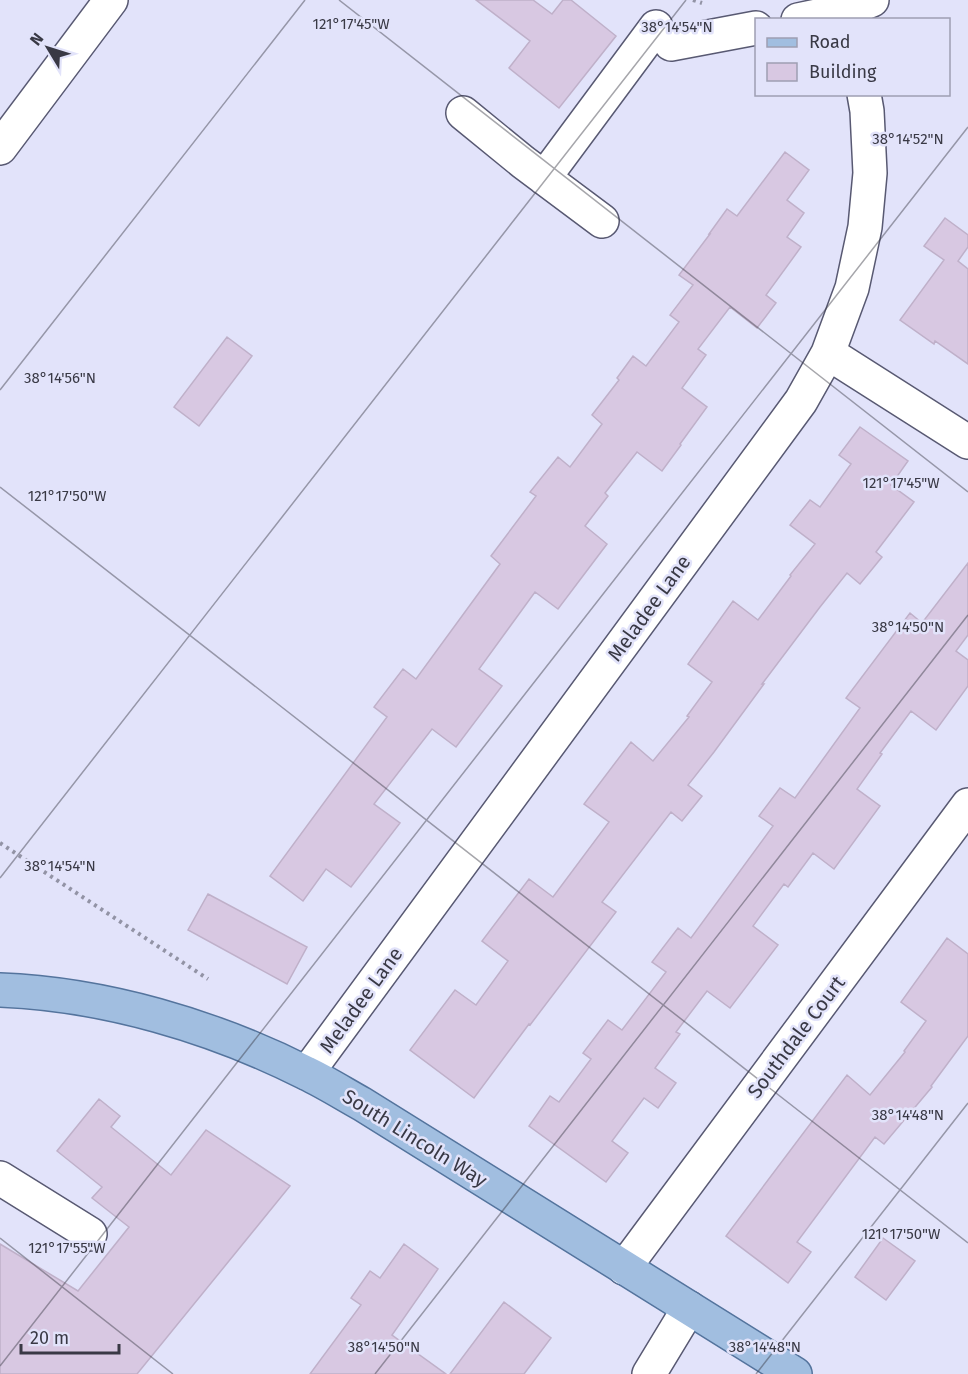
<svg xmlns="http://www.w3.org/2000/svg" width="968" height="1374" font-family="'Fira Sans',sans-serif">
	<style>
		.building { fill: #d8c8e2; stroke: #bfb0c9; stroke-width: 1.5 }
		.lines { fill: none; stroke-linecap: round; stroke-linejoin: round }
		.minor-casing { stroke: #585972; stroke-width: 36 }
		.major-casing { stroke: #54749d; stroke-width: 36 }
		.path { stroke: #9293a5; stroke-width: 4; stroke-dasharray: 3 4.5; stroke-linecap: butt }
		.minor { stroke: #fff; stroke-width: 33 }
		.major { stroke: #a1bee0; stroke-width: 33 }
		.ticks { fill: none; stroke: #393945; stroke-width: 1.5; stroke-opacity: 0.45 }
		.labels { text-anchor: middle; dominant-baseline: central; stroke-width: 5; stroke-linejoin: round; paint-order: stroke }
		.street-label { font-size: 20px; fill: #393945; stroke: #e2e3fa }
		.ticks-label { font-size: 15px; text-anchor: middle; fill: #393945; stroke: #e2e3fa; stroke-width: 5; stroke-linejoin: round; paint-order: stroke }
	</style>
	<rect width="100%" height="100%" fill="#e2e3fa"/>
	<path class="building" d="M 476,0 L 533,0 L 552,14 L 563,0 L 571,0 L 616,36 L 559,108 L 509,68 L 530,41 Z
		M 785,152 L 809,170 L 787,200 L 804,213 L 787,237 L 801,247 L 766,295 L 776,303 L 757,328 L 730,307 L 698,349 L 706,355 L 682,388 L 707,407 L 680,444 L 681,445 L 662,471 L 637,452 L 605,493 L 608,496 L 585,526 L 607,544 L 558,609 L 535,592 L 479,669 L 502,686 L 456,747 L 432,729 L 374,804 L 400,823 L 351,887 L 326,869 L 303,901 L 270,876 L 387,717 L 374,707 L 403,669 L 416,679 L 500,564 L 491,556 L 536,496 L 530,492 L 558,457 L 570,467 L 602,424 L 592,415 L 619,380 L 617,378 L 633,356 L 646,366 L 679,322 L 670,315 L 693,285 L 679,275 L 710,234 L 709,234 L 727,209 L 737,216 Z
		M 945,218 L 968,235 L 968,247 L 958,261 L 968,269 L 968,364 L 935,341 L 934,344 L 900,320 L 944,260 L 924,246 Z
		M 227,337 L 252,356 L 199,426 L 174,407 Z
		M 860,427 L 908,461 L 891,485 L 914,502 L 876,552 L 882,557 L 860,584 L 847,573 L 820,607 L 762,684 L 764,684 L 714,752 L 688,785 L 702,796 L 682,821 L 671,812 L 602,902 L 616,912 L 530,1025 L 529,1024 L 474,1098 L 410,1050 L 455,990 L 476,1005 L 508,961 L 482,941 L 529,879 L 553,897 L 609,822 L 584,804 L 631,742 L 653,761 L 689,717 L 687,716 L 712,682 L 688,664 L 733,601 L 758,620 L 791,576 L 790,575 L 815,544 L 790,525 L 810,500 L 820,507 L 851,464 L 839,455 Z
		M 968,563 L 968,635 L 956,651 L 968,660 L 968,686 L 936,730 L 911,711 L 880,753 L 882,754 L 857,789 L 880,806 L 834,869 L 813,853 L 788,887 L 784,884 L 753,926 L 778,945 L 730,1008 L 707,991 L 676,1032 L 680,1034 L 655,1068 L 676,1083 L 658,1108 L 644,1098 L 612,1141 L 628,1153 L 606,1182 L 529,1126 L 550,1096 L 559,1102 L 591,1059 L 583,1053 L 608,1020 L 622,1030 L 666,972 L 652,962 L 678,928 L 691,938 L 773,826 L 759,816 L 780,788 L 795,798 L 860,708 L 846,698 L 910,613 L 922,623 Z
		M 208,894 L 307,947 L 287,984 L 188,930 Z
		M 947,938 L 968,954 L 968,1036 L 931,1086 L 932,1087 L 884,1144 L 875,1137 L 797,1242 L 811,1252 L 788,1283 L 726,1236 L 847,1075 L 870,1095 L 905,1052 L 904,1051 L 926,1021 L 901,1002 Z
		M 99,1099 L 120,1116 L 111,1127 L 171,1175 L 206,1130 L 290,1186 L 137,1374 L 0,1374 L 0,1244 L 78,1291 L 129,1227 L 92,1198 L 102,1187 L 57,1151 Z
		M 883,1238 L 915,1261 L 886,1300 L 855,1277 Z
		M 404,1244 L 438,1269 L 392,1335 L 446,1374 L 310,1374 L 361,1305 L 351,1298 L 370,1271 L 380,1278 Z
		M 504,1302 L 551,1338 L 524,1374 L 450,1374 Z"/>
	<g class="lines">
		<defs>
			<path id="minor" d="M 798,20 L 850,9 L 872,0
				M 671,44 L 756,28
				M 463,113 L 523,162 L 602,221
				M 0,148 L 111,0
				M 544,178 L 656,27
				M 828,353 L 968,442
				M 307,1073 L 801,401 L 828,353 L 852,288 L 865,227 L 870,173 L 867,111 L 864,94
				M 0,1178 L 90,1234
				M 624,1268 L 968,805
				M 649,1374 L 689,1308"/>
			<path id="major" d="M 0,990 C 104,994 213,1026 306,1073 C 325,1082 344,1094 362,1104 L 795,1374"/>
		</defs>
		<use href="#minor" class="minor-casing"/>
		<use href="#major" class="major-casing"/>
		<path class="path" d="M 693,0 L 702,3
			M 0,843 L 208,979"/>
		<use href="#minor" class="minor"/>
		<use href="#major" class="major"/>
	</g>
	<path class="ticks" d="M 339,0 L 968,492M 0,390 L 305,0M 0,487 L 968,1243M 0,878 L 686,0M 0,1238 L 173,1374M 0,1366 L 968,127M 375,1374 L 968,615M 756,1374 L 968,1103"/>
	<g class="labels">
		<g class="street-label">
			<text transform="translate(649 608) rotate(-54)">Meladee Lane</text>
			<text transform="translate(361 1000) rotate(-54)">Meladee Lane</text>
			<text transform="translate(796 1037) rotate(-53)">Southdale Court</text>
			<text transform="translate(415 1138) rotate(32)">South Lincoln Way</text>
		</g>
	</g>
	<g class="ticks-label">
		<text x="351" y="29">121°17'45"W</text>
		<text x="677" y="32">38°14'54"N</text>
		<text x="908" y="144">38°14'52"N</text>
		<text x="60" y="383">38°14'56"N</text>
		<text x="901" y="488">121°17'45"W</text>
		<text x="67" y="501">121°17'50"W</text>
		<text x="908" y="632">38°14'50"N</text>
		<text x="60" y="871">38°14'54"N</text>
		<text x="908" y="1120">38°14'48"N</text>
		<text x="901" y="1239">121°17'50"W</text>
		<text x="67" y="1253">121°17'55"W</text>
		<text x="384" y="1352">38°14'50"N</text>
		<text x="765" y="1352">38°14'48"N</text>
	</g>
	<rect x="755" y="18" width="195" height="78" fill="#e2e3fa" stroke="#9e9fb2" stroke-width="1.5"/>
	<rect x="767" y="38" width="30" height="9" fill="#a1bee0" stroke="#9e9fb2" stroke-width="1.5"/>
	<text x="809" y="48" font-size="18" fill="#393945">Road</text>
	<rect x="767" y="63" width="30" height="18" fill="#d8c8e2" stroke="#9e9fb2" stroke-width="1.5"/>
	<text x="809" y="78" font-size="18" fill="#393945">Building</text>
	<g transform="translate(48 48) rotate(308)" stroke="#e2e3fa" stroke-width="4.5" paint-order="stroke">
	<path d="M0-4.5L10 22L0 15L-10 22Z" fill="#393945"/>
	<text y="-9" font-size="16" font-weight="bold" text-anchor="middle" fill="#393945">N</text>
	</g>
	<path d="M21 1344v9h98v-9" fill="none" stroke="#393945" stroke-width="3"/>
	<text x="30" y="1344" font-size="18" fill="#393945" stroke="#e2e3fa" stroke-width="4.5" paint-order="stroke">20 m</text>
</svg>
